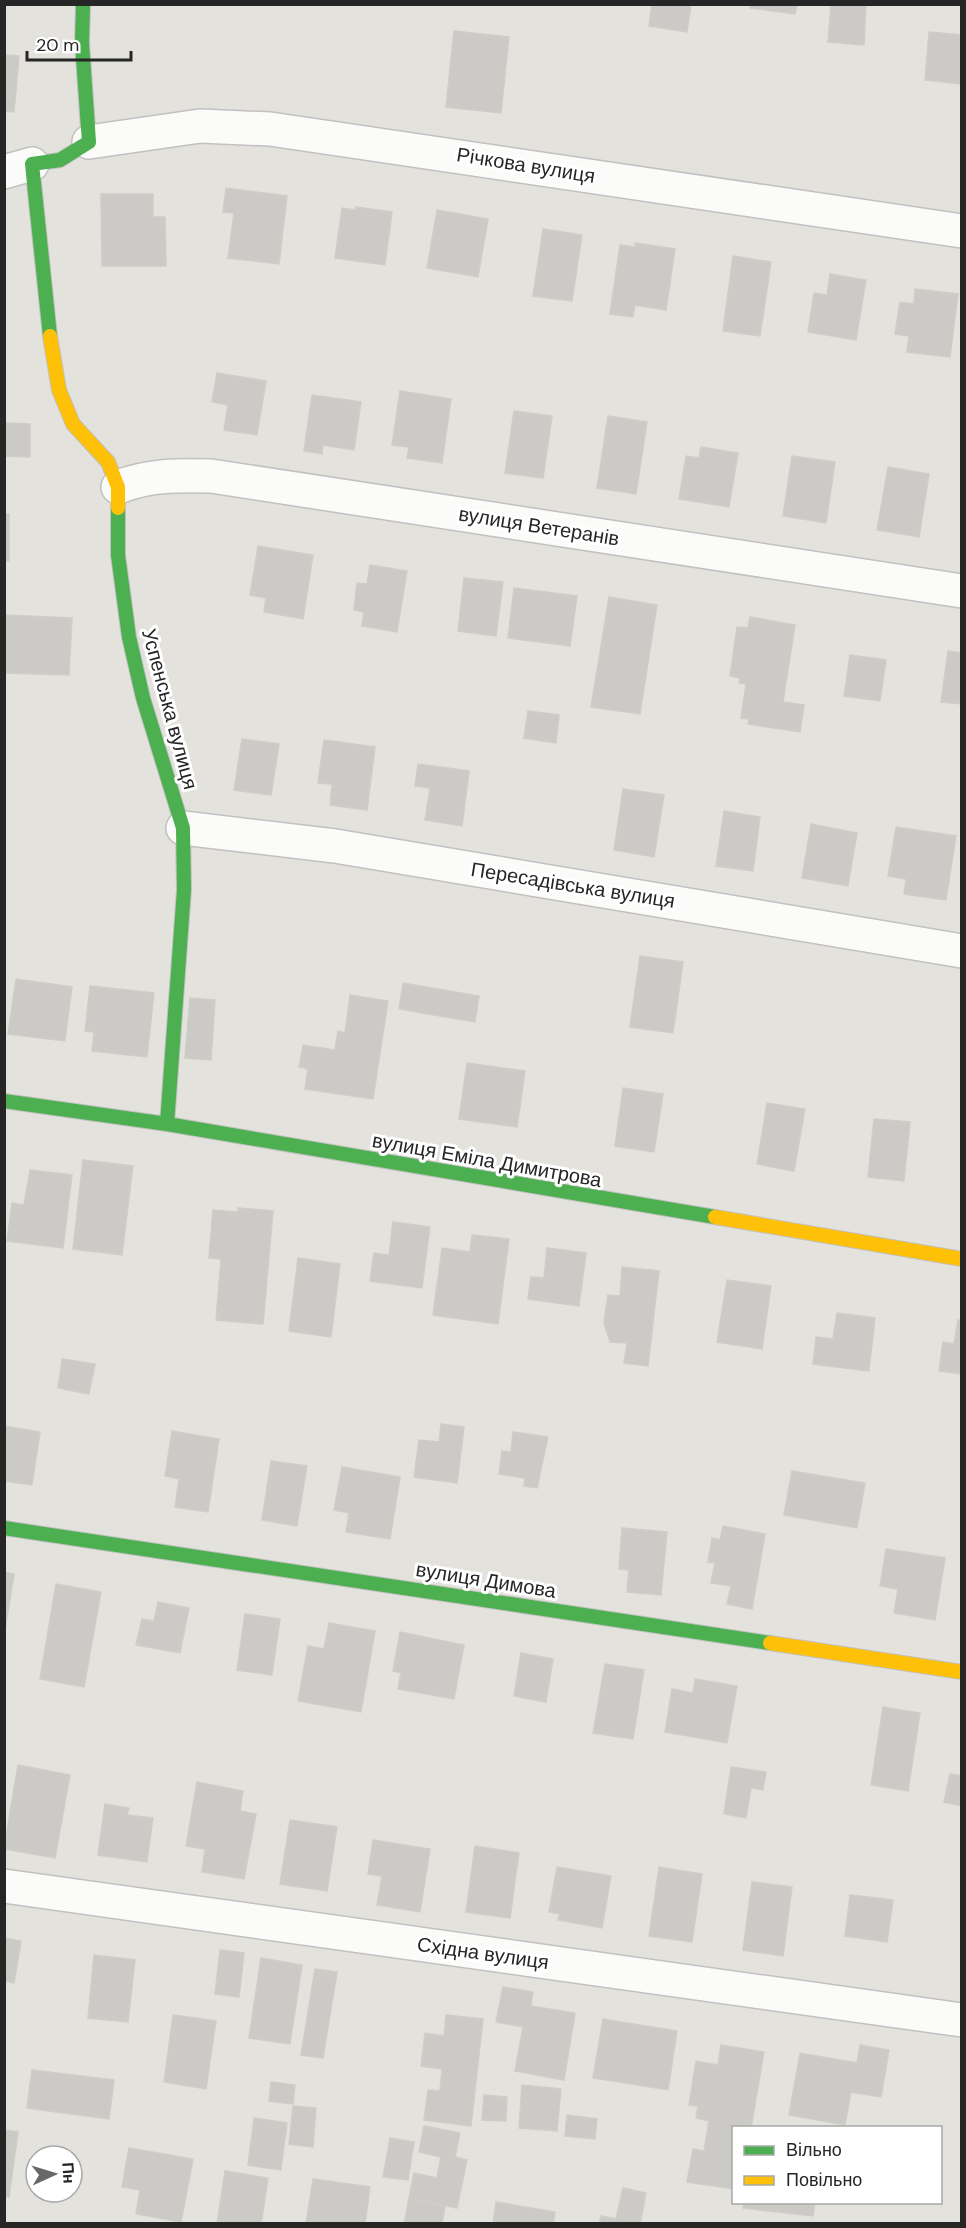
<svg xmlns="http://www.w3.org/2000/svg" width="966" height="2228" font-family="'DM Sans',sans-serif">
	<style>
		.building { fill: #cbcac6; stroke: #cfcdc8; stroke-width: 1.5 }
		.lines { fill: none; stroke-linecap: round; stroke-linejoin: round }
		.street-casing { stroke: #c2c1c1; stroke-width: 36 }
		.fast-casing { stroke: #c2c1c1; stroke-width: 16 }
		.slow-casing { stroke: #c2c1c1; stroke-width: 16 }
		.street { stroke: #fbfbfa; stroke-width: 33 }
		.fast { stroke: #4caf50; stroke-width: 14 }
		.slow { stroke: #ffc107; stroke-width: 14 }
		.labels { text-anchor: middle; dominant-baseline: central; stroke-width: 6; stroke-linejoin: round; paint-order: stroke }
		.street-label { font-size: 20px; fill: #262626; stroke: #fff }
	</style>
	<rect width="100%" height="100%" fill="#e4e2dc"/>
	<path class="building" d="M 652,4 L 691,4 L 687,32 L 649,26 Z
		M 751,4 L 797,4 L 795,14 L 750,8 Z
		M 831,4 L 866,4 L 864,45 L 828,42 Z
		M 454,31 L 509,37 L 501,113 L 446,107 Z
		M 929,32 L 962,35 L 962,84 L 925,80 Z
		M 4,55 L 19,56 L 14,112 L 4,111 Z
		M 226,188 L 287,196 L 279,264 L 228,258 L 234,213 L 223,212 Z
		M 101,194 L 153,194 L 153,217 L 165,217 L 166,266 L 102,266 Z
		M 356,207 L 392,212 L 385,265 L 335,258 L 342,208 L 355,210 Z
		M 437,210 L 488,219 L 478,277 L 427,268 Z
		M 543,229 L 582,235 L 572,301 L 533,296 Z
		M 635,243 L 675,249 L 666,310 L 635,305 L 633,317 L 610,314 L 620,245 L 635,247 Z
		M 733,256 L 771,262 L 760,336 L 723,331 Z
		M 830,274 L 866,280 L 856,340 L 808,332 L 814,293 L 827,295 Z
		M 915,289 L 958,294 L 950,357 L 907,352 L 909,336 L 895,334 L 900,302 L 914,304 Z
		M 217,373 L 266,381 L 257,435 L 224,430 L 228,405 L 212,402 Z
		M 400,391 L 451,399 L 442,463 L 407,458 L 409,447 L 392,445 Z
		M 312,395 L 361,402 L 354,450 L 323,445 L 322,454 L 304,451 Z
		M 514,411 L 552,416 L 543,478 L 505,473 Z
		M 608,416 L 647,422 L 636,494 L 597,488 Z
		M 4,423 L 30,424 L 30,457 L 4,456 Z
		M 701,447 L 738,453 L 729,507 L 679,499 L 686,456 L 699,458 Z
		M 792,456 L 835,462 L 826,523 L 783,516 Z
		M 888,467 L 929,474 L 919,537 L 877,530 Z
		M 4,514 L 9,514 L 9,561 L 4,561 Z
		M 258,546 L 313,555 L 303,619 L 264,612 L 266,598 L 250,595 Z
		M 370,565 L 407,571 L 397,632 L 362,626 L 364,612 L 354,610 L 357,583 L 367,584 Z
		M 464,578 L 503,582 L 496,636 L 458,631 Z
		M 514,588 L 577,596 L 570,646 L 508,638 Z
		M 609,597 L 657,605 L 640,714 L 591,707 Z
		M 4,615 L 72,618 L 69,675 L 4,673 Z
		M 750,617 L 795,625 L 783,702 L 804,705 L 800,732 L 748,724 L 749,719 L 741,718 L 746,684 L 739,683 L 740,678 L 730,676 L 737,627 L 748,628 Z
		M 948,651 L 962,653 L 962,704 L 941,702 Z
		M 850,655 L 886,660 L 880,701 L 844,696 Z
		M 528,711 L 559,715 L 556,743 L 524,738 Z
		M 242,739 L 279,744 L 271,795 L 234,790 Z
		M 324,740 L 375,747 L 367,810 L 330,805 L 332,784 L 318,783 Z
		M 418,764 L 469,771 L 462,826 L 425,820 L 430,788 L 415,786 Z
		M 623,789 L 664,795 L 654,857 L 614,850 Z
		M 724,811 L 760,817 L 753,871 L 716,866 Z
		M 811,824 L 857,833 L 848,886 L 802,878 Z
		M 896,827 L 956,836 L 946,900 L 904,894 L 906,879 L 888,876 Z
		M 640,956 L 683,962 L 673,1033 L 630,1027 Z
		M 16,979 L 72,987 L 65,1041 L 8,1034 Z
		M 403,983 L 479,996 L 475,1022 L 399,1009 Z
		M 90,986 L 154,993 L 147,1057 L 92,1051 L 94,1032 L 85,1031 Z
		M 350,995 L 388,1001 L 373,1099 L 305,1089 L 308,1069 L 299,1067 L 303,1045 L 335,1050 L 338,1031 L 345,1033 Z
		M 190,998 L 215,1000 L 211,1060 L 185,1058 Z
		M 467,1063 L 525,1071 L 517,1127 L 459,1119 Z
		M 623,1088 L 663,1094 L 654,1152 L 615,1146 Z
		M 767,1103 L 805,1109 L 794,1171 L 757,1164 Z
		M 874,1119 L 910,1122 L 904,1181 L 868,1177 Z
		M 83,1160 L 133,1166 L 122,1255 L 73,1249 Z
		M 30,1170 L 72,1175 L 63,1248 L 7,1241 L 12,1203 L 24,1205 Z
		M 238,1208 L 273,1211 L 263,1324 L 216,1320 L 221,1259 L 209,1258 L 213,1210 L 238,1212 Z
		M 393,1222 L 430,1227 L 422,1288 L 370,1281 L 374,1253 L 389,1255 Z
		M 472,1235 L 509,1239 L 498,1324 L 433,1315 L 442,1248 L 470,1252 Z
		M 547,1248 L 586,1253 L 579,1306 L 528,1299 L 531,1277 L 544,1278 Z
		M 298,1258 L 340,1264 L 331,1337 L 289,1331 Z
		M 622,1267 L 659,1271 L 648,1366 L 624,1363 L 627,1343 L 610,1342 L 604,1323 L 608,1295 L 620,1296 Z
		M 727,1280 L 771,1286 L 762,1349 L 717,1342 Z
		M 837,1313 L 875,1318 L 869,1371 L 813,1364 L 816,1337 L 833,1339 Z
		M 958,1320 L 962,1321 L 962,1374 L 939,1371 L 943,1342 L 954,1344 Z
		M 62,1359 L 95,1364 L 89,1394 L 58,1388 Z
		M 441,1424 L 464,1427 L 457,1483 L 414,1477 L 419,1440 L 439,1442 Z
		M 4,1426 L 40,1432 L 32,1485 L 4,1481 Z
		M 172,1431 L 219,1439 L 208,1512 L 175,1507 L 179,1479 L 165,1476 Z
		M 513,1432 L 548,1437 L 537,1488 L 524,1486 L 525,1478 L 499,1474 L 502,1451 L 511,1452 Z
		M 271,1461 L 307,1466 L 297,1526 L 262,1520 Z
		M 342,1467 L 400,1477 L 390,1539 L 346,1532 L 349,1513 L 334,1510 Z
		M 792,1471 L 865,1483 L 857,1528 L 784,1515 Z
		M 723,1526 L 765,1534 L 752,1609 L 727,1604 L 731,1586 L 711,1583 L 715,1563 L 708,1562 L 712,1538 L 720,1540 Z
		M 622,1528 L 667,1532 L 661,1595 L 627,1592 L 629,1570 L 619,1569 Z
		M 886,1549 L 945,1558 L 935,1620 L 894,1613 L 898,1589 L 880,1586 Z
		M 4,1572 L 14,1574 L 5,1630 L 4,1630 Z
		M 56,1584 L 101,1592 L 84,1687 L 40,1679 Z
		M 158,1602 L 189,1608 L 180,1653 L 136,1645 L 142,1619 L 154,1621 Z
		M 245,1614 L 280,1619 L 272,1675 L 237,1670 Z
		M 329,1623 L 375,1631 L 361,1712 L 298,1701 L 308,1646 L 324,1649 Z
		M 400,1632 L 464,1645 L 454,1699 L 398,1689 L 401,1673 L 393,1671 Z
		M 521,1653 L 553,1659 L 546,1702 L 514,1696 Z
		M 605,1664 L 644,1670 L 633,1739 L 593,1733 Z
		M 695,1679 L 737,1686 L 727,1743 L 665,1732 L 672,1689 L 693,1693 Z
		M 883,1707 L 920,1713 L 908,1791 L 871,1785 Z
		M 18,1765 L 70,1775 L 55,1858 L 4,1849 Z
		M 731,1767 L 766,1772 L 763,1790 L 751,1788 L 746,1818 L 724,1814 Z
		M 950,1774 L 962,1776 L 962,1806 L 944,1802 Z
		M 197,1782 L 243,1791 L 240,1811 L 256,1814 L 244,1879 L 202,1872 L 205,1849 L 186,1846 Z
		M 105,1804 L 129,1808 L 127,1815 L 153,1818 L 147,1862 L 98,1855 Z
		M 290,1820 L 337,1827 L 327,1891 L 280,1884 Z
		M 373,1840 L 430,1849 L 420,1912 L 377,1905 L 382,1876 L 368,1874 Z
		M 475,1846 L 519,1853 L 510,1918 L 466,1912 Z
		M 557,1867 L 611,1876 L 602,1928 L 558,1920 L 560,1914 L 549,1912 Z
		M 659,1867 L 702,1874 L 692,1942 L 649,1936 Z
		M 752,1882 L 792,1887 L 783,1956 L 743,1950 Z
		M 850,1895 L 893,1900 L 887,1942 L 845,1936 Z
		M 4,1938 L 21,1941 L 14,1983 L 4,1981 Z
		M 220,1950 L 244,1953 L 239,1997 L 215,1994 Z
		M 94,1955 L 135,1960 L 128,2022 L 88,2018 Z
		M 261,1958 L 302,1965 L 290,2044 L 249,2038 Z
		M 315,1969 L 337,1972 L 323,2058 L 301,2055 Z
		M 503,1987 L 533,1992 L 531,2006 L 575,2013 L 564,2080 L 515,2071 L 523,2027 L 496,2022 Z
		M 173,2015 L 216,2021 L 206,2089 L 164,2082 Z
		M 446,2015 L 483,2019 L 471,2126 L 424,2120 L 428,2090 L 440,2091 L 442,2069 L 421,2066 L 425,2033 L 444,2036 Z
		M 603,2019 L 677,2031 L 668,2090 L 593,2078 Z
		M 721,2045 L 764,2052 L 751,2128 L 734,2128 L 734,2189 L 687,2182 L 693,2149 L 704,2151 L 709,2121 L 696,2118 L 698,2106 L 689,2105 L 696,2061 L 718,2065 Z
		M 860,2045 L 889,2050 L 881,2097 L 851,2092 L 845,2125 L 789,2115 L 800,2053 L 857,2063 Z
		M 32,2070 L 114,2080 L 109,2119 L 27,2108 Z
		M 271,2082 L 295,2085 L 293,2104 L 269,2101 Z
		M 522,2085 L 561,2089 L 557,2131 L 519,2128 Z
		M 484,2095 L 507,2097 L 506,2121 L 482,2120 Z
		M 293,2106 L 316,2108 L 313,2147 L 289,2144 Z
		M 567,2115 L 597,2119 L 595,2139 L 565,2136 Z
		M 254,2118 L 287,2123 L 281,2170 L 248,2165 Z
		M 424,2126 L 460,2133 L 455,2157 L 467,2160 L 457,2208 L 409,2198 L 414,2173 L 437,2178 L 441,2157 L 419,2152 Z
		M 4,2130 L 18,2132 L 9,2197 L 4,2196 Z
		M 390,2138 L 414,2142 L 408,2180 L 383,2177 Z
		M 129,2148 L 193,2159 L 181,2222 L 136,2214 L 140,2190 L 122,2187 Z
		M 225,2171 L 268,2178 L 261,2224 L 217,2224 Z
		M 313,2179 L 370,2187 L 365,2224 L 306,2224 Z
		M 623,2188 L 646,2193 L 640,2224 L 599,2224 L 601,2216 L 616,2219 Z
		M 409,2198 L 445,2206 L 442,2224 L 404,2224 Z
		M 496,2202 L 555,2212 L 553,2224 L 493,2224 Z
		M 743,2202 L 815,2202 L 813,2216 L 743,2208 Z"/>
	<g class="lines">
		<defs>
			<path id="street" d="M 89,142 L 200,126 L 270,129 L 962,231
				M 4,172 L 32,164
				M 118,487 C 149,475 178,475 211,476 L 962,591
				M 183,828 L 335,846 L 962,951
				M 4,1886 L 962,2020"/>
			<path id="fast" d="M 50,336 L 32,164 L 60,160 L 89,142 L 82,43 L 83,4
				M 118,508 L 118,555 L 129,637 L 143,698 L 183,828 L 184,890 L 167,1124
				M 4,1101 L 167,1124 L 715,1217
				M 4,1528 L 770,1643"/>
			<path id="slow" d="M 50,336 L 59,390 L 73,424 L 108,462 L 118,487 L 118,508
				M 715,1217 L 962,1259
				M 770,1643 L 962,1672"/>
		</defs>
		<use href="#street" class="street-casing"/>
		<use href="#fast" class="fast-casing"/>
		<use href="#slow" class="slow-casing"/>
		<use href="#street" class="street"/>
		<use href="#fast" class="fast"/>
		<use href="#slow" class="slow"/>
	</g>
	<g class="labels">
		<g class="street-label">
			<text transform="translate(526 165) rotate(9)">Річкова вулиця</text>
			<text transform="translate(539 526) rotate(9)">вулиця Ветеранів</text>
			<text transform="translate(170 709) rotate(75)">Успенська вулиця</text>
			<text transform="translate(573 885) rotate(9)">Пересадівська вулиця</text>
			<text transform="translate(487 1160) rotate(10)">вулиця Еміла Димитрова</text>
			<text transform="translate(486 1580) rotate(9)">вулиця Димова</text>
			<text transform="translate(483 1953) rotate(8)">Східна вулиця</text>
		</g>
	</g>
	<rect width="966" height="2228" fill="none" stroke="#262626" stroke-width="12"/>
	<rect x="732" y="2126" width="210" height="78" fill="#ffffff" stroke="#a8a8a8" stroke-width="1.5"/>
	<rect x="744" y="2146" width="30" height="9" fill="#4caf50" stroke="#a8a8a8" stroke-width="1.5"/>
	<text x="786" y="2156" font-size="18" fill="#262626">Вільно</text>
	<rect x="744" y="2176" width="30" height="9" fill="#ffc107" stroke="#a8a8a8" stroke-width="1.5"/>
	<text x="786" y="2186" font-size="18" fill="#262626">Повільно</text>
	<g transform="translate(54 2174) rotate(86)"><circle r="28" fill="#ffffff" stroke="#a8a8a8" stroke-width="1.5"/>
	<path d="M0-4.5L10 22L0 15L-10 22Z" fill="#686866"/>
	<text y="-9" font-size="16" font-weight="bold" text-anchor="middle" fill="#262626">Пн</text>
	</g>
	<path d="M27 51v9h104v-9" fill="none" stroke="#262626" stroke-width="3"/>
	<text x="36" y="51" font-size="18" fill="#262626" stroke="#ffffff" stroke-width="4.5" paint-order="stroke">20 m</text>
</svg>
